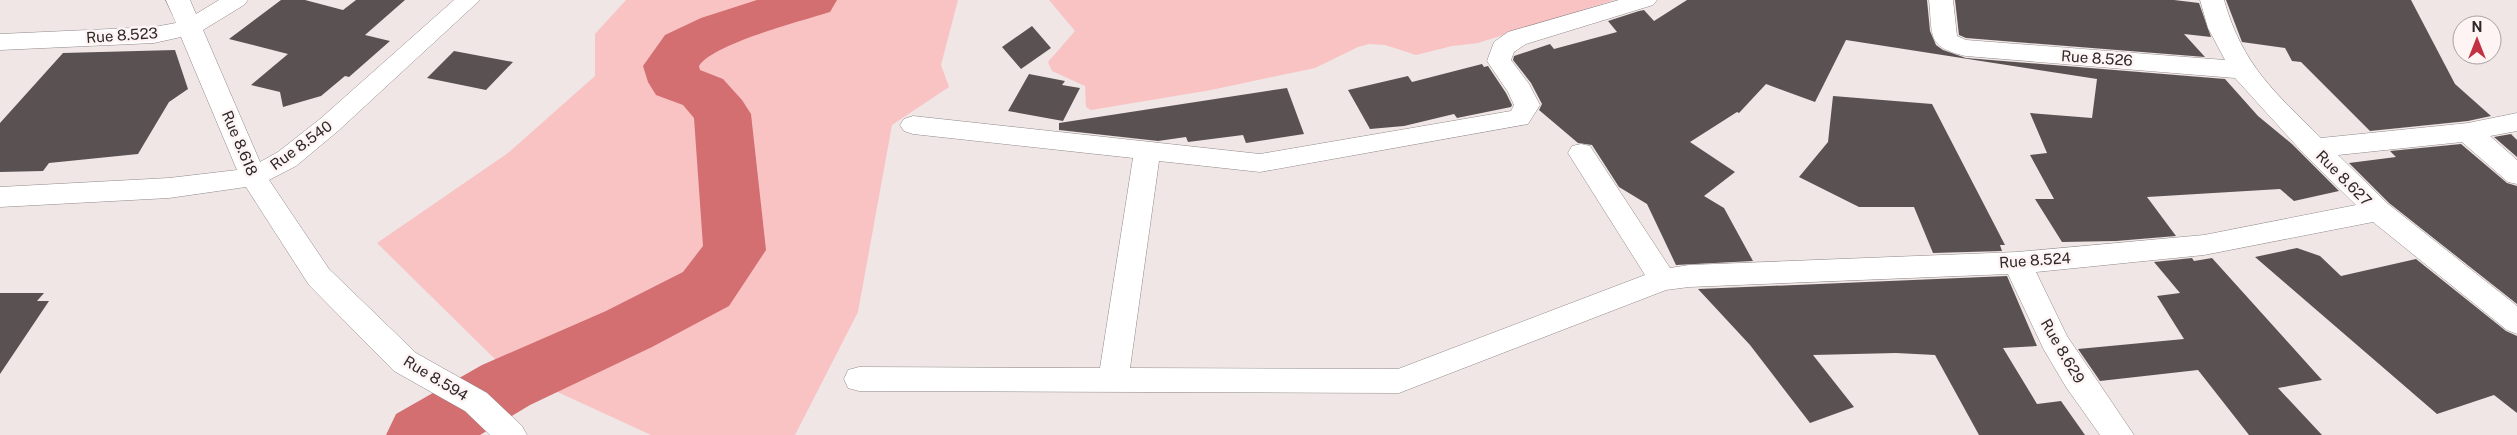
<svg xmlns="http://www.w3.org/2000/svg" width="2517" height="435" font-family="'Public Sans',sans-serif">
	<style>
		.green { fill: #f8c3c2 }
		.lines { fill: none; stroke-linecap: round; stroke-linejoin: round }
		.river { fill: #d36e71; fill-rule: evenodd }
		.building { fill: #5a5252 }
		.street-casing { stroke: #928989; stroke-width: 1 }
		.street { fill: #fff; fill-rule: evenodd }
		.labels { text-anchor: middle; dominant-baseline: central; stroke-width: 5; stroke-linejoin: round; paint-order: stroke }
		.street-label { font-size: 15px; fill: #2d2929; stroke: #fdf4f3 }
	</style>
	<rect width="100%" height="100%" fill="#f0e6e6"/>
	<path class="green" d="M 626,0 L 958,0 L 941,65 L 949,87 L 892,125 L 858,312 L 795,435 L 651,435 L 503,367 L 377,243 L 508,153 L 595,76 L 595,34 Z
		M 1049,0 L 1614,0 L 1478,43 L 1452,46 L 1416,55 L 1385,45 L 1369,44 L 1358,47 L 1315,68 L 1211,90 L 1091,110 L 1086,107 L 1085,86 L 1052,71 L 1048,62 L 1075,31 Z"/>
	<g class="lines">
		<path class="river" d="M 757,0 L 837,0 L 830,12 C 801,21 713,44 699,66 L 700,70 L 723,79 L 742,100 L 751,114 L 766,250 L 729,306 L 652,347 L 530,405 L 480,435 L 386,435 L 396,414 L 482,365 L 606,311 L 683,272 L 703,246 L 694,118 L 683,105 L 656,95 L 648,82 L 643,66 L 665,35 L 701,18 Z"/>
	</g>
	<path class="building" d="M 281,0 L 305,0 L 343,10 L 356,0 L 405,0 L 365,35 L 390,41 L 349,77 L 345,76 L 321,96 L 283,107 L 280,92 L 251,85 L 288,54 L 229,39 Z
		M 1687,0 L 1927,0 L 1930,31 L 1936,45 L 1943,50 L 1966,58 L 2225,79 L 2258,116 L 2292,144 L 2339,191 L 2294,201 L 2280,189 L 2147,197 L 2176,236 L 2116,241 L 2062,242 L 2035,199 L 2054,199 L 2030,155 L 2047,153 L 2030,113 L 2092,118 L 2097,79 L 1846,40 L 1815,102 L 1766,84 L 1739,113 L 1737,112 L 1690,142 L 1735,172 L 1704,196 L 1724,208 L 1753,261 L 1676,265 L 1647,204 L 1619,187 L 1592,145 L 1578,143 L 1539,110 L 1542,104 L 1531,83 L 1513,60 L 1514,56 L 1550,44 L 1554,49 L 1617,32 L 1608,21 L 1639,11 L 1644,10 L 1654,21 Z
		M 1955,0 L 2174,0 L 2199,3 L 2211,37 L 2184,34 L 2205,57 L 1966,38 L 1959,35 Z
		M 2226,0 L 2411,0 L 2455,84 L 2491,116 L 2468,121 L 2370,131 L 2301,62 L 2292,61 L 2285,48 L 2242,42 Z
		M 1032,26 L 1051,48 L 1021,69 L 1002,47 Z
		M 175,50 L 188,89 L 169,102 L 138,154 L 49,163 L 43,171 L 0,172 L 0,123 L 63,53 Z
		M 454,51 L 513,62 L 486,90 L 427,78 Z
		M 1482,64 L 1484,67 L 1488,66 L 1506,93 L 1512,105 L 1511,107 L 1457,118 L 1454,114 L 1404,126 L 1370,129 L 1348,90 L 1408,76 L 1412,82 Z
		M 1029,74 L 1065,81 L 1062,85 L 1080,88 L 1063,121 L 1008,111 Z
		M 1287,88 L 1304,134 L 1246,143 L 1243,135 L 1188,142 L 1186,137 L 1158,141 L 1059,130 L 1059,123 Z
		M 1833,96 L 1932,104 L 2005,245 L 2000,245 L 2002,251 L 1933,253 L 1914,207 L 1859,207 L 1799,177 L 1828,142 Z
		M 2511,134 L 2517,140 L 2517,157 L 2494,137 Z
		M 2461,144 L 2507,183 L 2517,186 L 2517,304 L 2389,203 L 2349,163 L 2396,157 L 2390,151 Z
		M 2297,248 L 2320,256 L 2341,276 L 2416,259 L 2506,331 L 2517,336 L 2517,413 L 2494,395 L 2437,414 L 2255,257 Z
		M 2192,258 L 2194,261 L 2212,258 L 2322,380 L 2278,388 L 2322,435 L 2249,435 L 2198,370 L 2100,381 L 2078,349 L 2184,339 L 2157,296 L 2180,293 L 2154,262 Z
		M 2007,276 L 2037,346 L 2003,348 L 2037,404 L 2061,401 L 2085,435 L 1979,435 L 1935,355 L 1896,353 L 1813,355 L 1854,407 L 1810,423 L 1750,345 L 1698,289 Z
		M 0,293 L 44,293 L 37,301 L 49,301 L 0,374 Z"/>
	<g class="lines">
		<defs>
			<path id="street" d="M 166,0 L 190,0 L 196,14 L 219,0 L 248,0 L 244,5 L 203,30 L 260,162 L 278,152 L 320,119 L 454,0 L 480,0 L 338,131 L 296,166 L 269,180 L 329,269 L 416,353 L 487,393 L 522,426 L 527,435 L 490,435 L 465,411 L 394,371 L 309,285 L 246,187 L 169,198 L 0,207 L 0,187 L 169,178 L 237,170 L 181,37 L 154,43 L 0,50 L 0,34 L 154,27 L 176,23 Z
				M 1619,0 L 1657,0 L 1653,5 L 1526,44 L 1514,52 L 1511,60 L 1529,84 L 1540,105 L 1528,124 L 1260,172 L 1159,161 L 1130,368 L 1398,369 L 1645,275 L 1568,153 L 1572,146 L 1581,144 L 1590,146 L 1670,268 L 1689,265 L 2017,252 L 2204,235 L 2356,205 L 2304,154 L 2235,78 L 1966,56 C 1926,47 1933,36 1929,0 L 1953,0 L 1957,36 L 1966,40 L 2225,60 L 2208,28 L 2200,0 L 2224,0 C 2243,66 2274,91 2321,138 L 2468,123 L 2517,113 L 2517,131 L 2490,136 L 2517,160 L 2517,184 L 2508,182 L 2462,142 L 2338,155 L 2388,204 L 2517,306 L 2517,334 L 2507,330 L 2373,222 L 2204,255 L 2036,272 L 2067,336 L 2134,435 L 2100,435 L 2066,387 L 2044,350 L 2008,274 L 1689,287 L 1666,290 L 1399,393 L 859,391 L 848,388 L 844,379 L 848,370 L 859,367 L 1100,368 L 1133,158 L 913,134 L 904,131 L 900,125 L 904,119 L 913,116 L 1260,154 L 1511,111 L 1514,105 L 1508,92 L 1487,61 L 1494,42 L 1508,32 Z"/>
		</defs>
		<use href="#street" class="street-casing"/>
		<use href="#street" class="street"/>
	</g>
	<g class="labels">
		<g class="street-label">
			<text transform="translate(122 35) rotate(-4)">Rue 8.523</text>
			<text transform="translate(2097 58) rotate(4)">Rue 8.526</text>
			<text transform="translate(240 143) rotate(67)">Rue 8.618</text>
			<text transform="translate(301 145) rotate(-36)">Rue 8.540</text>
			<text transform="translate(2344 178) rotate(45)">Rue 8.627</text>
			<text transform="translate(2035 260) rotate(-4)">Rue 8.524</text>
			<text transform="translate(2063 351) rotate(60)">Rue 8.629</text>
			<text transform="translate(436 378) rotate(31)">Rue 8.594</text>
		</g>
	</g>
	<g transform="translate(2477 40)"><circle r="24" fill="#fdf4f3" stroke="#aaa3a2"/>
	<path d="M0-4L9 19L0 12L-9 19Z" fill="#c23142"/>
	<text y="-8" font-size="14" font-weight="bold" text-anchor="middle" fill="#2d2929">N</text>
	</g>
</svg>
